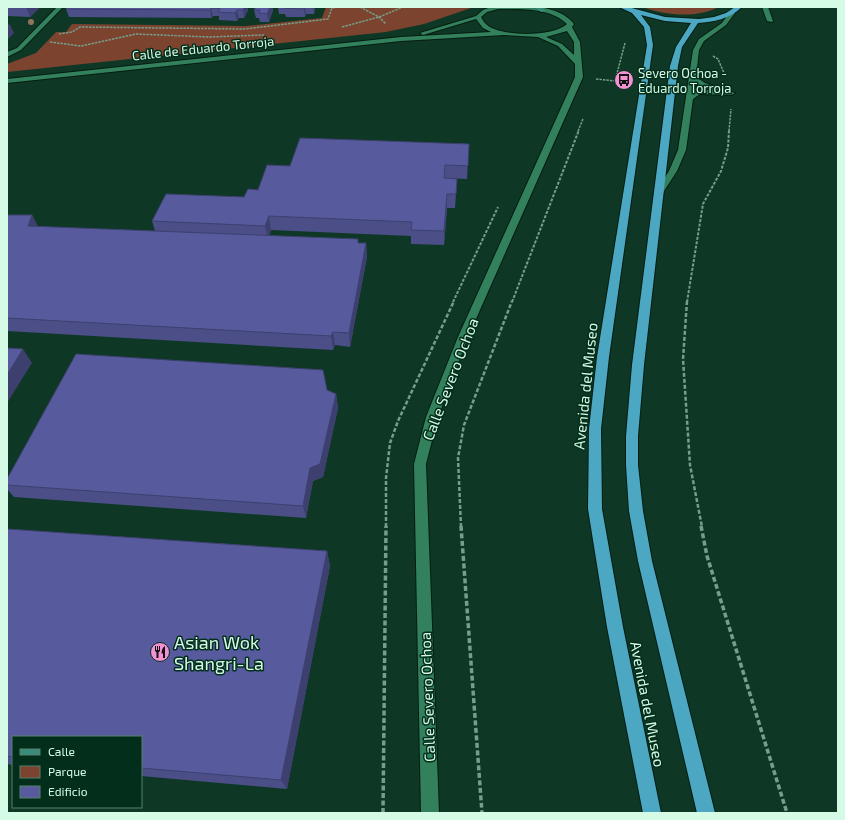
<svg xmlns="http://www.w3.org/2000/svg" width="845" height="820" font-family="'Exo 2',sans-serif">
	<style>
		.green { fill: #7c432f }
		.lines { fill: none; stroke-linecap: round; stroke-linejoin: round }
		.lane-casing { stroke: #051d11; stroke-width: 2 }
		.street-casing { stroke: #051d11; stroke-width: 2 }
		.secondary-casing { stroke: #051d11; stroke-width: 2 }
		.highway-casing { stroke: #051d11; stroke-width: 2 }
		.path-far3 { stroke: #769e8a; stroke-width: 1.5; stroke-dasharray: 2.5 1; stroke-linecap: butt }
		.path-far2 { stroke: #769e8a; stroke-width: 2; stroke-dasharray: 3 1.5; stroke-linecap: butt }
		.path-far1 { stroke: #769e8a; stroke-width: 2.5; stroke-dasharray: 4 2; stroke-linecap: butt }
		.path { stroke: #769e8a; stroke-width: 3.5; stroke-dasharray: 5 2.5; stroke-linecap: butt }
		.lane { fill: #33815c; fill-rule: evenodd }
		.street { fill: #33815c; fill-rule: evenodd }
		.secondary { fill: #3a8c7b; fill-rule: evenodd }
		.highway { fill: #4ca7c2; fill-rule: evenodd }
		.tree { fill: #90755d }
		.wall { fill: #4b4e87 }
		.shaded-wall { fill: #3d406e }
		.building { fill: #575b9d; stroke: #3d406e }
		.labels { text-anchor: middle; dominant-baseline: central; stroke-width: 3; stroke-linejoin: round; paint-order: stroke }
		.far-street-label { font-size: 13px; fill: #d5fae5; stroke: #022e1b }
		.far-poi-label { font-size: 13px; fill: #d5fae5; stroke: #022e1b; text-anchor: start }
		.street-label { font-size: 15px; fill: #d5fae5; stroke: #022e1b }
		.near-poi-label { font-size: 18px; fill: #d5fae5; stroke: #022e1b; text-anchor: start }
	</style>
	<rect width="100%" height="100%" fill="#0e3825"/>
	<path class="green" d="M 326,7 L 474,7 L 424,24 L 386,32 L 7,72 L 7,64 L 36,53 L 56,32 L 66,32 L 72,24 L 246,26 L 322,18 Z
		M 642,7 L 718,7 C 697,19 664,15 642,7 Z"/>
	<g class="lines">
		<defs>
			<path id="lane" d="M 730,12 L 735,13 L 726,25 L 704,41 L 699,50 L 696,77 L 705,83 L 735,93 L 731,95 L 700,94 L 693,99 L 686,150 L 677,171 L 664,191 L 663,193 L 657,193 L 656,191 L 669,171 L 678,150 L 693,50 L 699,39 L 722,23 ZM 695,83 L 699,87 L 713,90 L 699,90 L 694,92 Z"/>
			<path id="street" d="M 57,7 L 63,7 L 21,50 L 7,57 L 7,52 L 17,48 Z
				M 491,7 C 517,7 555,1 574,24 L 572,27 L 580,42 L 583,77 L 468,337 L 438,417 L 426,464 L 439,813 L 421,813 L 414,464 L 426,417 L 458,337 L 575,77 L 575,64 L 558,46 L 538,37 L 504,35 L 401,41 L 7,83 L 7,79 L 401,37 L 491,32 L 483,28 L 476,19 L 423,35 L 420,33 L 476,16 L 483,10 ZM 498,9 C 520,9 550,7 567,24 C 554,37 501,37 487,25 C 484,23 483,20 481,17 L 487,12 ZM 567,31 L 574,42 L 574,55 L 562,44 L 546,37 Z
				M 762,7 L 768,7 L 773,21 L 772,22 L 767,21 Z"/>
			<path id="secondary" d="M 494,7 L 501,7 L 498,9 Z
				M 534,7 L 541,7 L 546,11 L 541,12 Z"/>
			<path id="highway" d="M 619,7 L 628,7 L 665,17 L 699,19 L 714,17 L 726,13 L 735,7 L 742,7 C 730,19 713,22 698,23 L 682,47 L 678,66 L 644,365 L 638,436 L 638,465 L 643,511 L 652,561 L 715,813 L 697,813 L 638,561 L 629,511 L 626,465 L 626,436 L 632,365 L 670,66 L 676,47 L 691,23 L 665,21 L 641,15 L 650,27 L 653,45 L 609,357 L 601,429 L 602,509 L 623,627 L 661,813 L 643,813 L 607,627 L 588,509 L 589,429 L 597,357 L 647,45 L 644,27 L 632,13 Z"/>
		</defs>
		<use href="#lane" class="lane-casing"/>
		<use href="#street" class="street-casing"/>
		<use href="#secondary" class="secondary-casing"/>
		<use href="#highway" class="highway-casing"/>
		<path class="path-far3" d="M 360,7 L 379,17 L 386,24
			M 342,27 L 379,17 L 403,7
			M 59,34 L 72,32 L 80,27 L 245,29 L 328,19 L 332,8 L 337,7
			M 50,42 L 81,46 L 136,34 L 209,37 L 264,35
			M 713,56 L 718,59 L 724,73
			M 596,79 L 615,81 L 625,43
			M 578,131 L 583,119
			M 729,131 L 731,109"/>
		<path class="path-far2" d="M 453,302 L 498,207
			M 512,302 L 579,130
			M 687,302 L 703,204 L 721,171 L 728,148 L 729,130"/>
		<path class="path-far1" d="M 687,301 L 683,359 L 690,465 L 702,527
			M 386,527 L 386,478 L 390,443 L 398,421 L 454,301
			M 461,527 L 458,458 L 464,425 L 512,301"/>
		<path class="path" d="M 461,526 L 482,813
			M 701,526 L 707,556 L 787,813
			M 383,813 L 386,526"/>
		<use href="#lane" class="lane"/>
		<use href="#street" class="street"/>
		<use href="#secondary" class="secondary"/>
		<use href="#highway" class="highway"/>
	</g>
	<circle class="tree" cx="31" cy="22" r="3"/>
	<path class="wall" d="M 7,7 L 40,7 L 30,17 L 7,16 Z
		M 68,7 L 247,7 L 248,10 L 244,18 L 239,18 L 237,21 L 219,20 L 219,16 L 213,16 L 211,18 L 69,17 L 66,9 Z
		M 256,7 L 273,7 L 273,10 L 269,22 L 260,22 L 259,18 L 256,18 L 254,10 Z
		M 278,7 L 315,7 L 315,8 L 314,14 L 306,14 L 305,17 L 286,17 L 285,14 L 279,14 Z
		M 469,144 L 467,179 L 445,178 L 457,179 L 455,208 L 447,208 L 444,245 L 411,244 L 411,236 L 271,230 L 269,236 L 359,243 L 366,243 L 367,257 L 350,347 L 335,345 L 333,350 L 7,331 L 7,215 L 32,215 L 38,227 L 155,231 L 152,221 L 244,197 L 258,190 L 290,166 Z
		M 327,390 L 336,394 L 338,408 L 323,477 L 313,481 L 306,518 L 14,497 L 7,489 L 7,479 Z
		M 7,529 L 327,551 L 330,566 L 287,789 L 141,776 L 141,737 L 13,737 L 13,765 L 7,764 Z"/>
	<path class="shaded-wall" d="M 26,7 L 40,7 L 30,17 Z
		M 244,7 L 247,7 L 248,10 L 244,18 L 243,10 Z
		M 270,7 L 273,7 L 273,10 L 269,22 L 267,14 Z
		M 305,7 L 306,14 L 305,17 L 304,9 Z
		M 313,7 L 315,7 L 315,8 L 314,14 Z
		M 211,8 L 213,16 L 211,18 L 210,10 Z
		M 237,10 L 239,18 L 237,21 L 235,13 Z
		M 10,25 L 14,33 L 8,39 L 7,36 L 7,28 Z
		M 447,194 L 447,208 L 444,245 L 444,231 Z
		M 32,215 L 39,229 L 28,226 Z
		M 269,216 L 271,230 L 268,239 L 265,226 Z
		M 366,243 L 367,257 L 350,347 L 349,333 Z
		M 333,332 L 335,345 L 333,350 L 331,336 Z
		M 23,349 L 32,363 L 7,403 L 7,375 Z
		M 336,394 L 338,408 L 323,477 L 313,481 L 306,518 L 303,506 L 310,468 Z
		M 327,551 L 330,566 L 287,789 L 281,780 Z"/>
	<path class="building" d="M 68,7 L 244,7 L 243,10 L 237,10 L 235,13 L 218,12 L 220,8 L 211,8 L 210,10 L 66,9 Z
		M 256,7 L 270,7 L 267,14 L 259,13 L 260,10 L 254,10 Z
		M 285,7 L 305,7 L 304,9 L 284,8 Z
		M 7,25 L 10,25 L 7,28 Z
		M 300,138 L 469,144 L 468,166 L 445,165 L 444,178 L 457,179 L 456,194 L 447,194 L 444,231 L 411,230 L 412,222 L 269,216 L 265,226 L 152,221 L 166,194 L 244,197 L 248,189 L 258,190 L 267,165 L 290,166 Z
		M 7,215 L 32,215 L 28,226 L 358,239 L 358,243 L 366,243 L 349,333 L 333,332 L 331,336 L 7,318 Z
		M 7,348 L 23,349 L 7,375 Z
		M 76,354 L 323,370 L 327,390 L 336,394 L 320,464 L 310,468 L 303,506 L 7,485 L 7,479 Z
		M 7,529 L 327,551 L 281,780 L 141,768 L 141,737 L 13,737 L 13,757 L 7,756 Z"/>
	<defs>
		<symbol id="bus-disc" viewBox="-11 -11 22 22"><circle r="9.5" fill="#f491d4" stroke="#022e1b"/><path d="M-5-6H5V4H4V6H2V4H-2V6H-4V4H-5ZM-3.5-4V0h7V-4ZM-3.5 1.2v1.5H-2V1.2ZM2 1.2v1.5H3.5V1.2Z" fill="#111"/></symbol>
		<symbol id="restaurant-disc" viewBox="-11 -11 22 22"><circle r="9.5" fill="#f491d4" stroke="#022e1b"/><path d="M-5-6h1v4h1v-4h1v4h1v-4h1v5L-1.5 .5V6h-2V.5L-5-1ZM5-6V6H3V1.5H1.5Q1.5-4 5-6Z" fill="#111"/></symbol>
	</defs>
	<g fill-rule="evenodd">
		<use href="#bus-disc" x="613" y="69" width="22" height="22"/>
		<use href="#restaurant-disc" x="149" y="641" width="22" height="22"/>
	</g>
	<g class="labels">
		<g class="far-street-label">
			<text transform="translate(203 48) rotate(-6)">Calle de Eduardo Torroja</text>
		</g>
		<g class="far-poi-label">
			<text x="638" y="73">Severo Ochoa -<tspan x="638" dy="15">Eduardo Torroja</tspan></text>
		</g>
		<g class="street-label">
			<text transform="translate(450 379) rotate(-69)">Calle Severo Ochoa</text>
			<text transform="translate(585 386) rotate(-84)">Avenida del Museo</text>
			<text transform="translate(427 697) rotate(-92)">Calle Severo Ochoa</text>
			<text transform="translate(648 704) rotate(79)">Avenida del Museo</text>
		</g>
		<g class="near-poi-label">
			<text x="174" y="642">Asian Wok<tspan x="174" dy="21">Shangri-La</tspan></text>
		</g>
	</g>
	<rect width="845" height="820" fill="none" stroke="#d5fae5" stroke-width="16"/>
	<rect x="12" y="736" width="130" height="72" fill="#022e1b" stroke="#56806c"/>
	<rect x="20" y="749" width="20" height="6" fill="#3a8c7b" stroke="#56806c"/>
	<text x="48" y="756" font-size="12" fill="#d5fae5">Calle</text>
	<rect x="20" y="766" width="20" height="12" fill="#7c432f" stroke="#56806c"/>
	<text x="48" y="776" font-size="12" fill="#d5fae5">Parque</text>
	<rect x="20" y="786" width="20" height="12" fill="#575b9d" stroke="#56806c"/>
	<text x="48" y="796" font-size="12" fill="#d5fae5">Edificio</text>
</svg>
